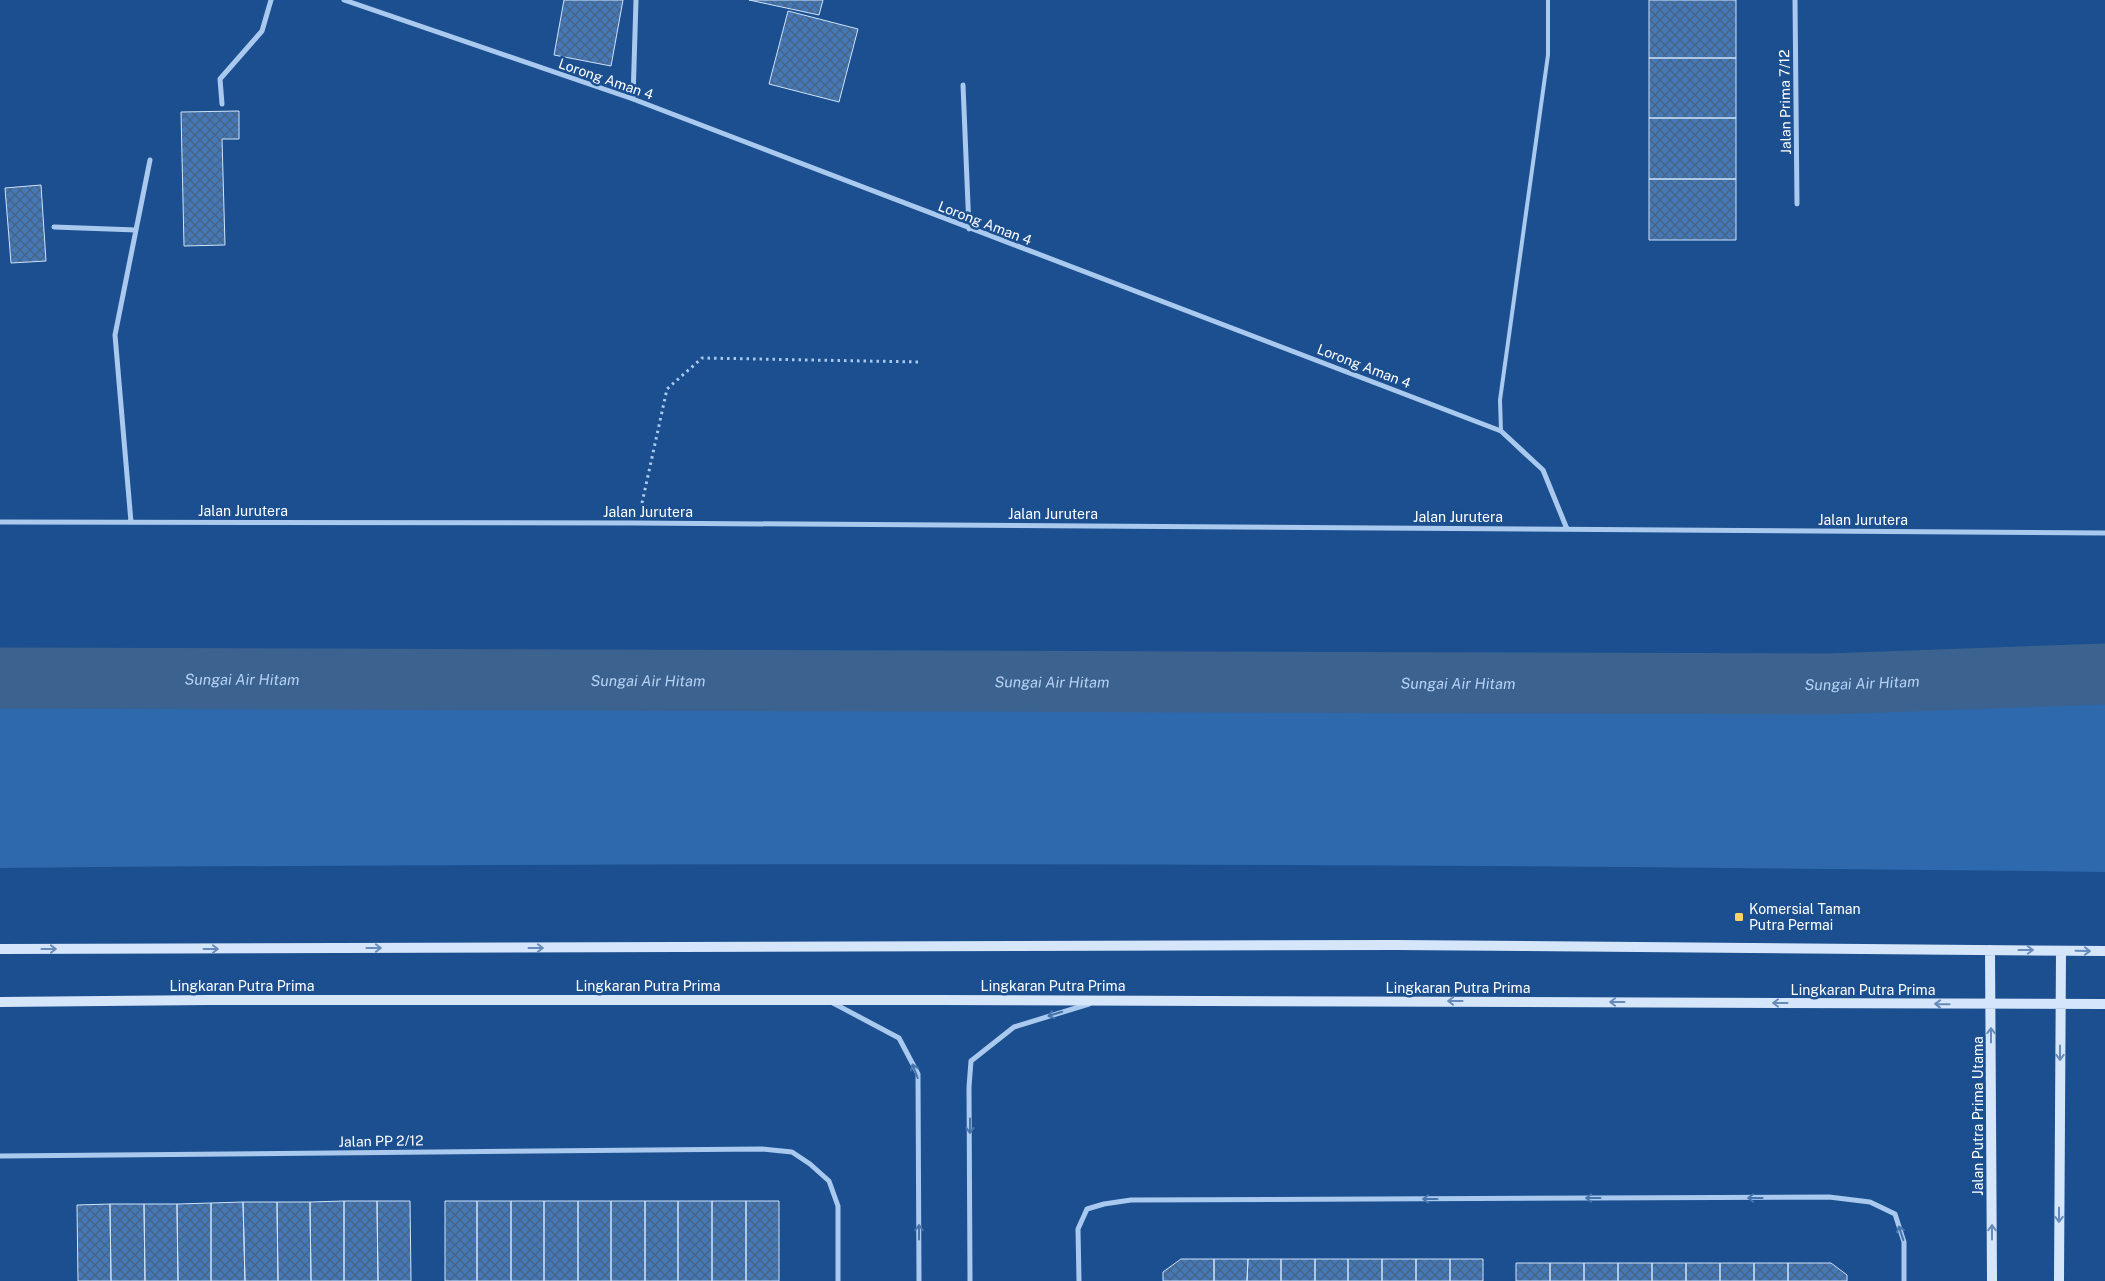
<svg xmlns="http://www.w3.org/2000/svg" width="2105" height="1281" font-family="'Public Sans',sans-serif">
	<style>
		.green { fill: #2e69ad }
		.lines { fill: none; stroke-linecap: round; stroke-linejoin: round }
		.river { stroke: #3c6290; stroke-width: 61 }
		.building { fill: url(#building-cross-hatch); stroke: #cfe3fa }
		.path { stroke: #a9c9ee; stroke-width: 3; stroke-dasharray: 2.5 4; stroke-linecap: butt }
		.lane { stroke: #a9c9ee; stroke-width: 4 }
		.street { stroke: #a9c9ee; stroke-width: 5 }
		.secondary { stroke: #d6e6fa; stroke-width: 10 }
		.oneway { stroke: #668bba }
		.oneway2 { stroke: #4674ac }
		.poi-dot { fill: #ffd166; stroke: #1b4f8f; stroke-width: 2 }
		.labels { text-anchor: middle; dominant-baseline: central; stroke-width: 5; stroke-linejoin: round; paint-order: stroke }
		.street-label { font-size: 14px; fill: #fff; stroke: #1b4f8f }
		.poi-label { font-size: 14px; fill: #fff; stroke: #1b4f8f; text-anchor: start }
		.water-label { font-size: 15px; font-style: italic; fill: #b5d3f5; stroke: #1b4f8f }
	</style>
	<defs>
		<pattern id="building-cross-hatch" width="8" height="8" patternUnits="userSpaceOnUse" patternTransform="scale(1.25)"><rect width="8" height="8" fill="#4478b7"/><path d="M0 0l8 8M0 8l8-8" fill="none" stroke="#486282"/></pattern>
	</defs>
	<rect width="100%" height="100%" fill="#1b4f8f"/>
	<path class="green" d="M 339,660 L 1570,660 L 2105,666 L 2105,872 C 1403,863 702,862 0,868 L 0,663 Z"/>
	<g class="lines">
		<path class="river" id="s1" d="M 0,678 L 1827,684 L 2105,674"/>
	</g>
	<path class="building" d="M 564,0 L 623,0 L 611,66 L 554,55 Z
		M 749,0 L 823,0 L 819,15 Z
		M 1649,0 L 1736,0 L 1736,58 L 1649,58 Z
		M 788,11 L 858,29 L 839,102 L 769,84 Z
		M 1649,58 L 1736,58 L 1736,118 L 1649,118 Z
		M 239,111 L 239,139 L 222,139 L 225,245 L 184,246 L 181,112 Z
		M 1649,118 L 1736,118 L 1736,179 L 1649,179 Z
		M 1649,179 L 1736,179 L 1736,240 L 1649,240 Z
		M 41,185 L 46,261 L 11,263 L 5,188 Z
		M 344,1201 L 377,1201 L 378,1281 L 344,1281 Z
		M 344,1201 L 344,1281 L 311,1281 L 310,1202 Z
		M 377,1201 L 410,1201 L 411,1281 L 378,1281 Z
		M 445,1201 L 477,1201 L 477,1281 L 445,1281 Z
		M 477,1201 L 511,1201 L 511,1281 L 477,1281 Z
		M 511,1201 L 544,1201 L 544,1281 L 511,1281 Z
		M 544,1201 L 578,1201 L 578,1281 L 544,1281 Z
		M 578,1201 L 611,1201 L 611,1281 L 578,1281 Z
		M 611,1201 L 645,1201 L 645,1281 L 611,1281 Z
		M 645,1201 L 678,1201 L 678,1281 L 645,1281 Z
		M 678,1201 L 712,1201 L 712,1281 L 678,1281 Z
		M 712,1201 L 746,1201 L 746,1281 L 712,1281 Z
		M 746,1201 L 779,1201 L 779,1281 L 746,1281 Z
		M 243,1202 L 277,1202 L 278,1281 L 245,1281 Z
		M 243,1202 L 245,1281 L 211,1281 L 211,1203 Z
		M 277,1202 L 310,1202 L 311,1281 L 278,1281 Z
		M 211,1203 L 211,1281 L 178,1281 L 177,1204 Z
		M 110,1204 L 144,1204 L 145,1281 L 111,1281 Z
		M 110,1204 L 111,1281 L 78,1281 L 77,1205 Z
		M 144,1204 L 177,1204 L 178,1281 L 145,1281 Z
		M 1181,1259 L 1214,1259 L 1214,1281 L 1163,1281 L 1163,1272 Z
		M 1214,1259 L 1248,1259 L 1247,1281 L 1214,1281 Z
		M 1248,1259 L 1281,1259 L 1281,1281 L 1247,1281 Z
		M 1281,1259 L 1315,1259 L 1315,1281 L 1281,1281 Z
		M 1315,1259 L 1348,1259 L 1348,1281 L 1315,1281 Z
		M 1348,1259 L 1382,1259 L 1382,1281 L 1348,1281 Z
		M 1382,1259 L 1416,1259 L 1416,1281 L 1382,1281 Z
		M 1416,1259 L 1450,1259 L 1450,1281 L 1416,1281 Z
		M 1450,1259 L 1483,1259 L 1483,1281 L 1450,1281 Z
		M 1516,1263 L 1550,1263 L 1550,1281 L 1516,1281 Z
		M 1550,1263 L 1584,1263 L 1584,1281 L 1550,1281 Z
		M 1584,1263 L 1618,1263 L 1618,1281 L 1584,1281 Z
		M 1618,1263 L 1652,1263 L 1652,1281 L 1618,1281 Z
		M 1652,1263 L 1686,1263 L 1686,1281 L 1652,1281 Z
		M 1686,1263 L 1720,1263 L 1720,1281 L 1686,1281 Z
		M 1720,1263 L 1754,1263 L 1754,1281 L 1720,1281 Z
		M 1754,1263 L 1788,1263 L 1788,1281 L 1754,1281 Z
		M 1788,1263 L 1831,1263 L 1847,1275 L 1847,1281 L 1788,1281 Z"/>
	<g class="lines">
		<path class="path" d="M 642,503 L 667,389 L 702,358 L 920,362"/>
		<path class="lane" d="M 1501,431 L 1500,400 L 1548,55 L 1548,0"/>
		<path class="street" d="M 344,0 L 633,99 L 1501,431 L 1543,470 L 1567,529
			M 1795,0 L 1797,204
			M 963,85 L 969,229
			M 633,99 L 636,0
			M 222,104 L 220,79 L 262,31 L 271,0
			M 54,227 L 136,230
			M 0,522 L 634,523 L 2105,533
			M 131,522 L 115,335 L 150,160
			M 833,1003 L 899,1038 L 918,1074 L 919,1281
			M 0,1156 L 762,1149 L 792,1152 L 810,1164 L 829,1181 L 838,1206 L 838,1281
			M 970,1281 L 969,1087 L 971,1061 L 1014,1027 L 1089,1004
			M 1079,1281 L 1078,1229 L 1087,1209 L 1104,1204 L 1131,1200 L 1829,1197 L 1870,1202 L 1895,1214 L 1904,1242 L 1904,1281"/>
		<path class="secondary" d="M 0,949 L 1395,945 L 2105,951
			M 1990,950 L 1992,1281
			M 0,1002 L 209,1000 L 938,1000 L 2105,1004
			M 2059,1281 L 2061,951"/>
	</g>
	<defs><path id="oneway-shaft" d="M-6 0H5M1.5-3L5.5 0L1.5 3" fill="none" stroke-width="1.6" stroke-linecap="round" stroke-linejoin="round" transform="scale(1.25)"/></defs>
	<g class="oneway">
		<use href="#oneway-shaft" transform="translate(374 948)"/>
		<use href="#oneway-shaft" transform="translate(536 948)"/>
		<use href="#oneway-shaft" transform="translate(49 949)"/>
		<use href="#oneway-shaft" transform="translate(211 949)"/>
		<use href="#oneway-shaft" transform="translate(2026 950)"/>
		<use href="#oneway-shaft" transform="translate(2083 951) rotate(1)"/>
		<use href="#oneway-shaft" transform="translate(1455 1001) rotate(-180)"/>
		<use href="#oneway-shaft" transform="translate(1617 1002) rotate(-180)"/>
		<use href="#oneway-shaft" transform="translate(1780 1003) rotate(-180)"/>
		<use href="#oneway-shaft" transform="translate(1942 1004) rotate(-179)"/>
		<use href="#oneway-shaft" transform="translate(1991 1035) rotate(-90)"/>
		<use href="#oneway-shaft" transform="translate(2060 1053) rotate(90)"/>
		<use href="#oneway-shaft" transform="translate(2059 1215) rotate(90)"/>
		<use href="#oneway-shaft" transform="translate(1992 1232) rotate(-90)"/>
	</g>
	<g class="oneway2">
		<use href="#oneway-shaft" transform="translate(1055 1014) rotate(163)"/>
		<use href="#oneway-shaft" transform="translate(915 1071) rotate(-111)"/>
		<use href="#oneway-shaft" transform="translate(970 1126) rotate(90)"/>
		<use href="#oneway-shaft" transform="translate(1593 1198) rotate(180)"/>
		<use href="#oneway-shaft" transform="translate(1755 1198) rotate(180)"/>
		<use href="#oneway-shaft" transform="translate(1430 1199) rotate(180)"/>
		<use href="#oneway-shaft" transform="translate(919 1232) rotate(-90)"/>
		<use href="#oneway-shaft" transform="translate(1901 1233) rotate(-108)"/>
	</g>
	<rect class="poi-dot" x="1734" y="912" width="10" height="10" rx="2.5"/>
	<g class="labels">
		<g class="street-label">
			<text transform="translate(606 79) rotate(19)">Lorong Aman 4</text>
			<text transform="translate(1785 102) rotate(-91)">Jalan Prima 7/12</text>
			<text transform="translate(985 223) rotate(21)">Lorong Aman 4</text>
			<text transform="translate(1364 366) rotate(21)">Lorong Aman 4</text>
			<text x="243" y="511">Jalan Jurutera</text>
			<text x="648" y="512">Jalan Jurutera</text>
			<text x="1053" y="514">Jalan Jurutera</text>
			<text x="1458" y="517">Jalan Jurutera</text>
			<text x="1863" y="520">Jalan Jurutera</text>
			<text x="242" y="986">Lingkaran Putra Prima</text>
			<text x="648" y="986">Lingkaran Putra Prima</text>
			<text x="1053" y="986">Lingkaran Putra Prima</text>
			<text x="1458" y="988">Lingkaran Putra Prima</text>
			<text x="1863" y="990">Lingkaran Putra Prima</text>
			<text transform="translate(1978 1116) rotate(-90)">Jalan Putra Prima Utama</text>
			<text transform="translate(381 1141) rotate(-1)">Jalan PP 2/12</text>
		</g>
		<g class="poi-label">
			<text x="1749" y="909">Komersial Taman<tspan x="1749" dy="16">Putra Permai</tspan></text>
		</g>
		<g class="water-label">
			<text stroke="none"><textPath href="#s1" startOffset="242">Sungai Air Hitam</textPath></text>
			<text stroke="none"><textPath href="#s1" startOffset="648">Sungai Air Hitam</textPath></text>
			<text stroke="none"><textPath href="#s1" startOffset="1052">Sungai Air Hitam</textPath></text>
			<text stroke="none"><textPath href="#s1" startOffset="1458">Sungai Air Hitam</textPath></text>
			<text stroke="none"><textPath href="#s1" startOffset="1862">Sungai Air Hitam</textPath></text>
		</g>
	</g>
</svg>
